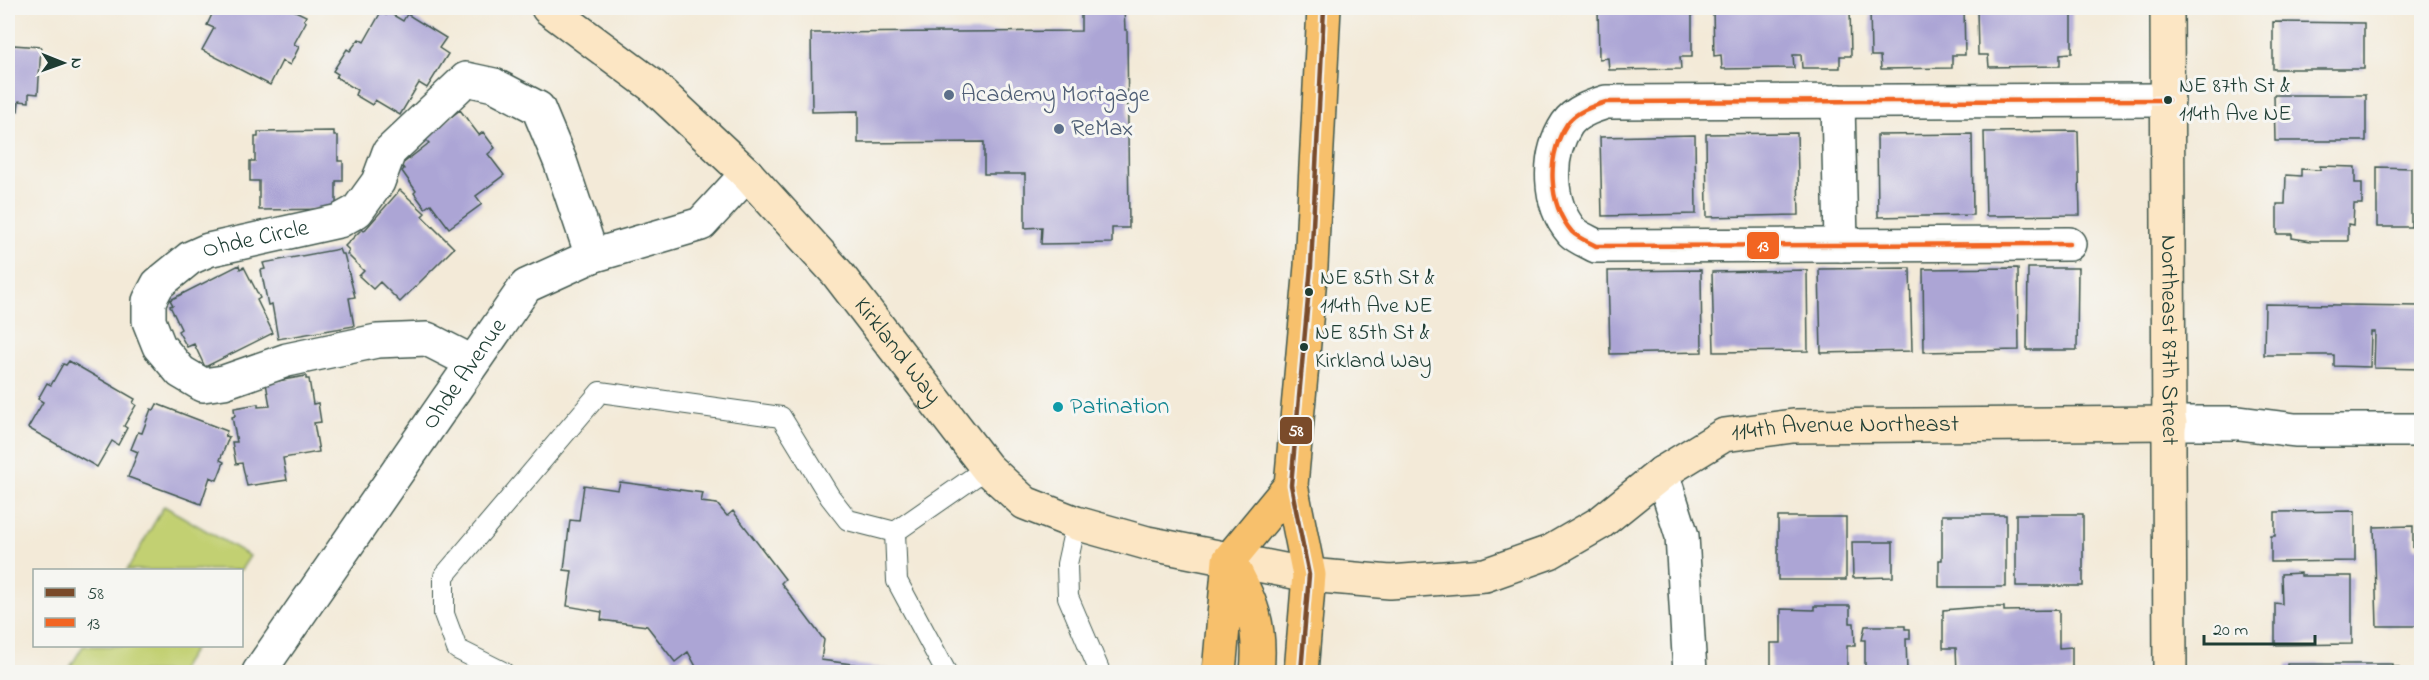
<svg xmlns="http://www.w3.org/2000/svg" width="2429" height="680" font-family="'Indie Flower',sans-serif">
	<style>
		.garden { fill: #c2d072; stroke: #708653; stroke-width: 1.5 }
		.building { fill: #aca5d5 }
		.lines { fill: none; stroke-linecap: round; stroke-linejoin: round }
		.lane-casing { stroke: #3f574d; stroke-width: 22 }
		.street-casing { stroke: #3f574d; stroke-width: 36 }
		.secondary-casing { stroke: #3f574d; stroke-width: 36 }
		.primary-casing { stroke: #3f574d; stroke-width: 36 }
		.lane { stroke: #fff; stroke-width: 20 }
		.street { stroke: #fff; stroke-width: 33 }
		.secondary { stroke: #fce6c4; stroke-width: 33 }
		.primary { stroke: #f7c06c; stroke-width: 33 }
		.bus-1-casing { stroke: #f6f6f2; stroke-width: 9 }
		.bus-2-casing { stroke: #f6f6f2; stroke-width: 9 }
		.bus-1 { stroke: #7a4b2a; stroke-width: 4.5 }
		.bus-2 { stroke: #f26522; stroke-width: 4.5 }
		.service-dot { fill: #5c6f8a; stroke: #f6f6f2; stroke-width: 2 }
		.bus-dot { fill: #1f3d34; stroke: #f6f6f2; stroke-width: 2 }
		.culture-dot { fill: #0f9aa8; stroke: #f6f6f2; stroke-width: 2 }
		.labels { text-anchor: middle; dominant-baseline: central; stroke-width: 6; stroke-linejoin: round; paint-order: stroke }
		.bus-label { font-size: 22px; fill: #1f3d34; stroke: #f6f6f2; text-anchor: start }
		.service-label { font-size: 24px; fill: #4e5e75; stroke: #f6f6f2; text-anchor: start }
		.street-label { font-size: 24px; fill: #1f3d34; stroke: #f6f6f2 }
		.culture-label { font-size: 24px; fill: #0d838f; stroke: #f6f6f2; text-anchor: start }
		.line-badge { stroke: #f6f6f2; stroke-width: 2 }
		.badge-label { font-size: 16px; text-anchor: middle; font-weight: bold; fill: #fff }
	</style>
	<rect width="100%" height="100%" fill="#f6f6f2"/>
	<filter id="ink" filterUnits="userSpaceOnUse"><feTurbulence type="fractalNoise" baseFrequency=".0167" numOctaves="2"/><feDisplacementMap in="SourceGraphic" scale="12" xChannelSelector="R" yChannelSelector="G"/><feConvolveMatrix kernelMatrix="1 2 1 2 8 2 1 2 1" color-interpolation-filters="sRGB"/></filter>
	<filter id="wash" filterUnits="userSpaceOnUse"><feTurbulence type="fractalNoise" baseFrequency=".008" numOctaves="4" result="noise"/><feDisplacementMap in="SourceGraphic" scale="24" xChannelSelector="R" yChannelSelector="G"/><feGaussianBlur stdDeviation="1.35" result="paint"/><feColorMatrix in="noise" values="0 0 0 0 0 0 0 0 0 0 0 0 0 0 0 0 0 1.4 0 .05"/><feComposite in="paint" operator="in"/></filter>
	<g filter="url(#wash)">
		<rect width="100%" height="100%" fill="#f3ead8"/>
		<path class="garden" d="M 164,506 L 250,556 L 241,570 L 127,570 Z
			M 83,646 L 196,646 L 179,672 L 67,672 Z"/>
		<g id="blocks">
			<path class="building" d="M 215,8 L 289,8 L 306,16 L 304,20 L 306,22 L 294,44 L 299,47 L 290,65 L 282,61 L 270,85 L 202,50 L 214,28 L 207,25 Z
				M 1081,8 L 1124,8 L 1125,30 L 1127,30 L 1129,228 L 1112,228 L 1112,243 L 1041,244 L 1042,227 L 1025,228 L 1025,174 L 984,174 L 984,142 L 858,143 L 858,111 L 812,112 L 811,33 L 1081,31 Z
				M 1598,8 L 1692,8 L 1692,57 L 1680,57 L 1681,69 L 1609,70 L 1608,58 L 1599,59 Z
				M 1713,8 L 1850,8 L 1851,56 L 1840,56 L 1840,68 L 1802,68 L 1801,55 L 1793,55 L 1794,68 L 1722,69 L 1721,55 L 1714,56 Z
				M 1870,8 L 1964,8 L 1965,55 L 1952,55 L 1952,68 L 1881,69 L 1880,56 L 1871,56 Z
				M 1977,8 L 2072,8 L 2072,53 L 2060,54 L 2060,66 L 1989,67 L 1988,55 L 1978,55 Z
				M 381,12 L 386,15 L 388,12 L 403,21 L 407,14 L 446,38 L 439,48 L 448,54 L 427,88 L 419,83 L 400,115 L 375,100 L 372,105 L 355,95 L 357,90 L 336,77 L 338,74 L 333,71 L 347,49 L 350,51 L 359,39 L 364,42 Z
				M 2273,22 L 2364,23 L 2364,69 L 2273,69 Z
				M 13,45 L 41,47 L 38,94 L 29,93 L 29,102 L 19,101 L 18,111 L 8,110 L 8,53 L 12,54 Z
				M 2274,95 L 2366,95 L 2366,141 L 2275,141 Z
				M 460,110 L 479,135 L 483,132 L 495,148 L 488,154 L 504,175 L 476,196 L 482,204 L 449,228 L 431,204 L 425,208 L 414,193 L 416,191 L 402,171 L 404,169 L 401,165 L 429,143 L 424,138 Z
				M 334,131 L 334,136 L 338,136 L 338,161 L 343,161 L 343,181 L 336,181 L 336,209 L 259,210 L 259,181 L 250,181 L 250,161 L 255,161 L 255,137 L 258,137 L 258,132 Z
				M 2078,131 L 2080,215 L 1986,216 L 1984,132 Z
				M 1797,133 L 1799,215 L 1707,217 L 1706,134 Z
				M 1972,134 L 1973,215 L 1878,217 L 1877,135 Z
				M 1695,135 L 1696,214 L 1602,216 L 1600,137 Z
				M 2320,166 L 2355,167 L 2355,183 L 2362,183 L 2362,204 L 2354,204 L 2353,225 L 2348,224 L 2348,241 L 2311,241 L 2292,238 L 2292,234 L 2277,234 L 2277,204 L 2285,204 L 2286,175 L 2301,176 L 2301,169 L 2320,170 Z
				M 2377,167 L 2411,168 L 2411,227 L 2377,227 Z
				M 400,190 L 425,213 L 422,216 L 454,248 L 400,302 L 380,282 L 373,289 L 359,276 L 364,271 L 347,254 L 349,250 L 345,246 L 362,229 L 364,231 Z
				M 339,249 L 341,254 L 344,254 L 355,297 L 349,298 L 354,326 L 278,339 L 272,304 L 268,305 L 261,270 L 265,269 L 263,263 Z
				M 239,265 L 240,269 L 244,267 L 260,298 L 257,300 L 273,333 L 205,367 L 194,344 L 187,347 L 178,331 L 181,329 L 170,306 L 173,305 L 170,300 Z
				M 1910,268 L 1912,351 L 1821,353 L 1819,269 Z
				M 2018,268 L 2019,350 L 1924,352 L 1923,269 Z
				M 2028,268 L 2078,268 L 2077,350 L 2027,350 Z
				M 1701,270 L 1702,352 L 1610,354 L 1608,271 Z
				M 1807,270 L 1808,351 L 1714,352 L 1712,272 Z
				M 2265,304 L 2422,306 L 2422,369 L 2374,368 L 2375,332 L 2371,332 L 2370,367 L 2334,366 L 2334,355 L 2264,355 Z
				M 69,361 L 135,399 L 133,403 L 136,405 L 124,426 L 127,428 L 118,445 L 112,441 L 97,467 L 28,428 L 43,402 L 38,399 L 47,383 L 51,385 L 63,364 L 66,365 Z
				M 306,376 L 306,379 L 309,379 L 313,404 L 318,403 L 321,422 L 314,423 L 319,452 L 283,458 L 287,480 L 247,486 L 242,463 L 236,464 L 232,442 L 237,442 L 232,417 L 235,416 L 234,408 L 258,404 L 258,407 L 270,406 L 266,383 Z
				M 157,404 L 227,431 L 225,436 L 229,437 L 220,460 L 224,462 L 217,480 L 210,477 L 201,504 L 128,477 L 138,452 L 131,449 L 138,432 L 142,433 L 151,409 L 154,410 Z
				M 620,482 L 703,493 L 701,502 L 717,504 L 727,516 L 733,511 L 785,579 L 781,583 L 824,640 L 821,660 L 890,669 L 890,672 L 699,672 L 688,652 L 675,662 L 647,626 L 601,620 L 602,612 L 567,606 L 572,571 L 564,570 L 570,520 L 579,521 L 584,485 L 618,490 Z
				M 2355,511 L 2355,561 L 2271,562 L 2271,536 L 2275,536 L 2275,512 Z
				M 2016,514 L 2083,514 L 2083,586 L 2016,586 Z
				M 1942,515 L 2006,515 L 2006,587 L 1939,587 L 1939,560 L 1942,560 Z
				M 1778,517 L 1846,517 L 1846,580 L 1778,580 Z
				M 2413,526 L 2413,548 L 2421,548 L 2422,626 L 2377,626 L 2374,527 Z
				M 1852,542 L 1893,542 L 1893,577 L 1853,578 Z
				M 2301,573 L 2301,576 L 2352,576 L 2352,644 L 2275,645 L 2275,603 L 2282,604 L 2281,574 Z
				M 1814,606 L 1850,606 L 1850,623 L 1854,623 L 1855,646 L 1847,646 L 1847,667 L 1841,667 L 1841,672 L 1771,672 L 1771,643 L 1781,643 L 1781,609 L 1814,610 Z
				M 1980,607 L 2004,607 L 2004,611 L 2059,610 L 2059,648 L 2072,647 L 2072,672 L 1957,672 L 1956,648 L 1943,648 L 1943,610 Z
				M 1865,626 L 1905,626 L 1905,629 L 1910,629 L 1910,639 L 1906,639 L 1907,672 L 1865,672 L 1865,640 L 1862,640 Z
				M 2287,664 L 2392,664 L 2392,667 L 2399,667 L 2399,672 L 2287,672 Z"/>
		</g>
	</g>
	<g filter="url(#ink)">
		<use href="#blocks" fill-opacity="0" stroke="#3f574d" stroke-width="1.5"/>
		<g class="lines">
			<defs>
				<path id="lane" d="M 1076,523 L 1067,564 L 1068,597 L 1100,672
					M 895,532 L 897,581 L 946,672
					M 503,672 L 457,649 L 444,614 L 444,576 L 600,392 L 781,417 L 830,497 L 848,520 L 895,532 L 987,468"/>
				<g id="street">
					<path d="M 1838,101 L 1841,245"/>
					<path d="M 2069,244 L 1596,246 C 1589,242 1578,238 1572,232 C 1548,204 1546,156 1567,124 C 1575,112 1593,106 1606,102 L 2168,100"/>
					<path id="s1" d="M 472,362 L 427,339 L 377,341 L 287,360 L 224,382 L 203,385 L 181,372 L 159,346 L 149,321 L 149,301 L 158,284 L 190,258 L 208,250 L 339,221 L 357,211 L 378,182 L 389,152 L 466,79 L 494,85 L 538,108 L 560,161 L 592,256"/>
					<path d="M 2170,423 L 2239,423 L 2295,430 L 2422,430"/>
					<path d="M 1662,473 L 1682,536 L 1690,672"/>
					<path id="s2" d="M 259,672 L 526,286 L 592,256 L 701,224 L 747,174"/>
				</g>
				<g id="secondary">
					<path id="s3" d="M 548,8 L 653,86 L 747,174 L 837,273 L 987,468 L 1025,503 L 1076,523 L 1147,543 L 1309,575 L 1390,582 L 1485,575 L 1550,552 L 1600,523 L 1662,473 L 1724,435 L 1793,426 L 2170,423"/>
					<path id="s4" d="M 2167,8 L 2170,672"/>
				</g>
				<path id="primary" d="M 1229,560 C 1251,602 1262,624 1257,672
					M 1219,672 L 1229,560 L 1291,485
					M 1301,672 L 1309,575 L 1291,485 L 1311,266 L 1324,8"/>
			</defs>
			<use href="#lane" class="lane-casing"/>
			<use href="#street" class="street-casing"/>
			<use href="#secondary" class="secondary-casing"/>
			<use href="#primary" class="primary-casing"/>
			<use href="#lane" class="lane"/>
			<use href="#street" class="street"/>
			<use href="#secondary" class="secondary"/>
			<use href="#primary" class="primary"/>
			<defs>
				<path id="bus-1" d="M 1301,672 L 1309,575 L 1291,485 L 1311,266 L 1324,8"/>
				<path id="bus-2" d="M 2069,244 L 1596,246 C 1589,242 1578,238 1572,232 C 1548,204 1546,156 1567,124 C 1575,112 1593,106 1606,102 L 2168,100"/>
			</defs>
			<use href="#bus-1" class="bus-1-casing"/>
			<use href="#bus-2" class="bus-2-casing"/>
			<use href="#bus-1" class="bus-1"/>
			<use href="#bus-2" class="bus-2"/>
		</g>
	</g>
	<g class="service-dot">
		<circle cx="949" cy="95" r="6"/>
		<circle cx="1059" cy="129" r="6"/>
	</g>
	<g class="bus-dot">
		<circle cx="2168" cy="100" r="5"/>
		<circle cx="1309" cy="292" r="5"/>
		<circle cx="1304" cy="347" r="5"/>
	</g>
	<circle class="culture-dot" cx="1058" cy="407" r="6"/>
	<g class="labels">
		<g class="bus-label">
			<text x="2179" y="87">NE 87th St &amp;<tspan x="2179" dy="28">114th Ave NE</tspan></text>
			<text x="1320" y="279">NE 85th St &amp;<tspan x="1320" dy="28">114th Ave NE</tspan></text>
			<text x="1315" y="334">NE 85th St &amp;<tspan x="1315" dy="28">Kirkland Way</tspan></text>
		</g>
		<g class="service-label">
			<text x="961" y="95">Academy Mortgage</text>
			<text x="1071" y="129">ReMax</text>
		</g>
		<g class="street-label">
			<text stroke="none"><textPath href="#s1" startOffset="516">Ohde Circle</textPath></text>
			<text stroke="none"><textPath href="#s4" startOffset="332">Northeast 87th Street</textPath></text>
			<text stroke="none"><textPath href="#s3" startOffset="492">Kirkland Way</textPath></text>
			<text stroke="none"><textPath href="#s2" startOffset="362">Ohde Avenue</textPath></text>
			<text stroke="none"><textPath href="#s3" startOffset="1562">114th Avenue Northeast</textPath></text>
		</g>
		<g class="culture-label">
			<text x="1070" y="407">Patination</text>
		</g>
	</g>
	<g class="line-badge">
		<rect x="1746" y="231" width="34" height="29" rx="6" fill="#f26522"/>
		<rect x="1279" y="416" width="34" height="29" rx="6" fill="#7a4b2a"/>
	</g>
	<g class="badge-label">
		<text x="1763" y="251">13</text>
		<text x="1296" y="436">58</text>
	</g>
	<rect width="2429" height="680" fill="none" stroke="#f6f6f2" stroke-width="30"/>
	<rect x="33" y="569" width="210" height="78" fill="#f6f6f2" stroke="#a0aca6" stroke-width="1.5"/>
	<rect x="45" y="588" width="30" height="9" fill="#7a4b2a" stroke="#a0aca6" stroke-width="1.5"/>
	<text x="87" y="599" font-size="18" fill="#1f3d34">58</text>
	<rect x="45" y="618" width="30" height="9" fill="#f26522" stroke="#a0aca6" stroke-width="1.5"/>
	<text x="87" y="629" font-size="18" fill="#1f3d34">13</text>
	<g transform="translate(63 63) rotate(91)" stroke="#f6f6f2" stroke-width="4.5" paint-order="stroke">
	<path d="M0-4.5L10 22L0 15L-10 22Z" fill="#1f3d34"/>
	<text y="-9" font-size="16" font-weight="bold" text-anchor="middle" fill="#1f3d34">N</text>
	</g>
	<path d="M2204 635v9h111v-9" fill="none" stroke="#1f3d34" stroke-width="3"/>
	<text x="2213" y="635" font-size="18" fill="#1f3d34" stroke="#f6f6f2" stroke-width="4.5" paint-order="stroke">20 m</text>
</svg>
